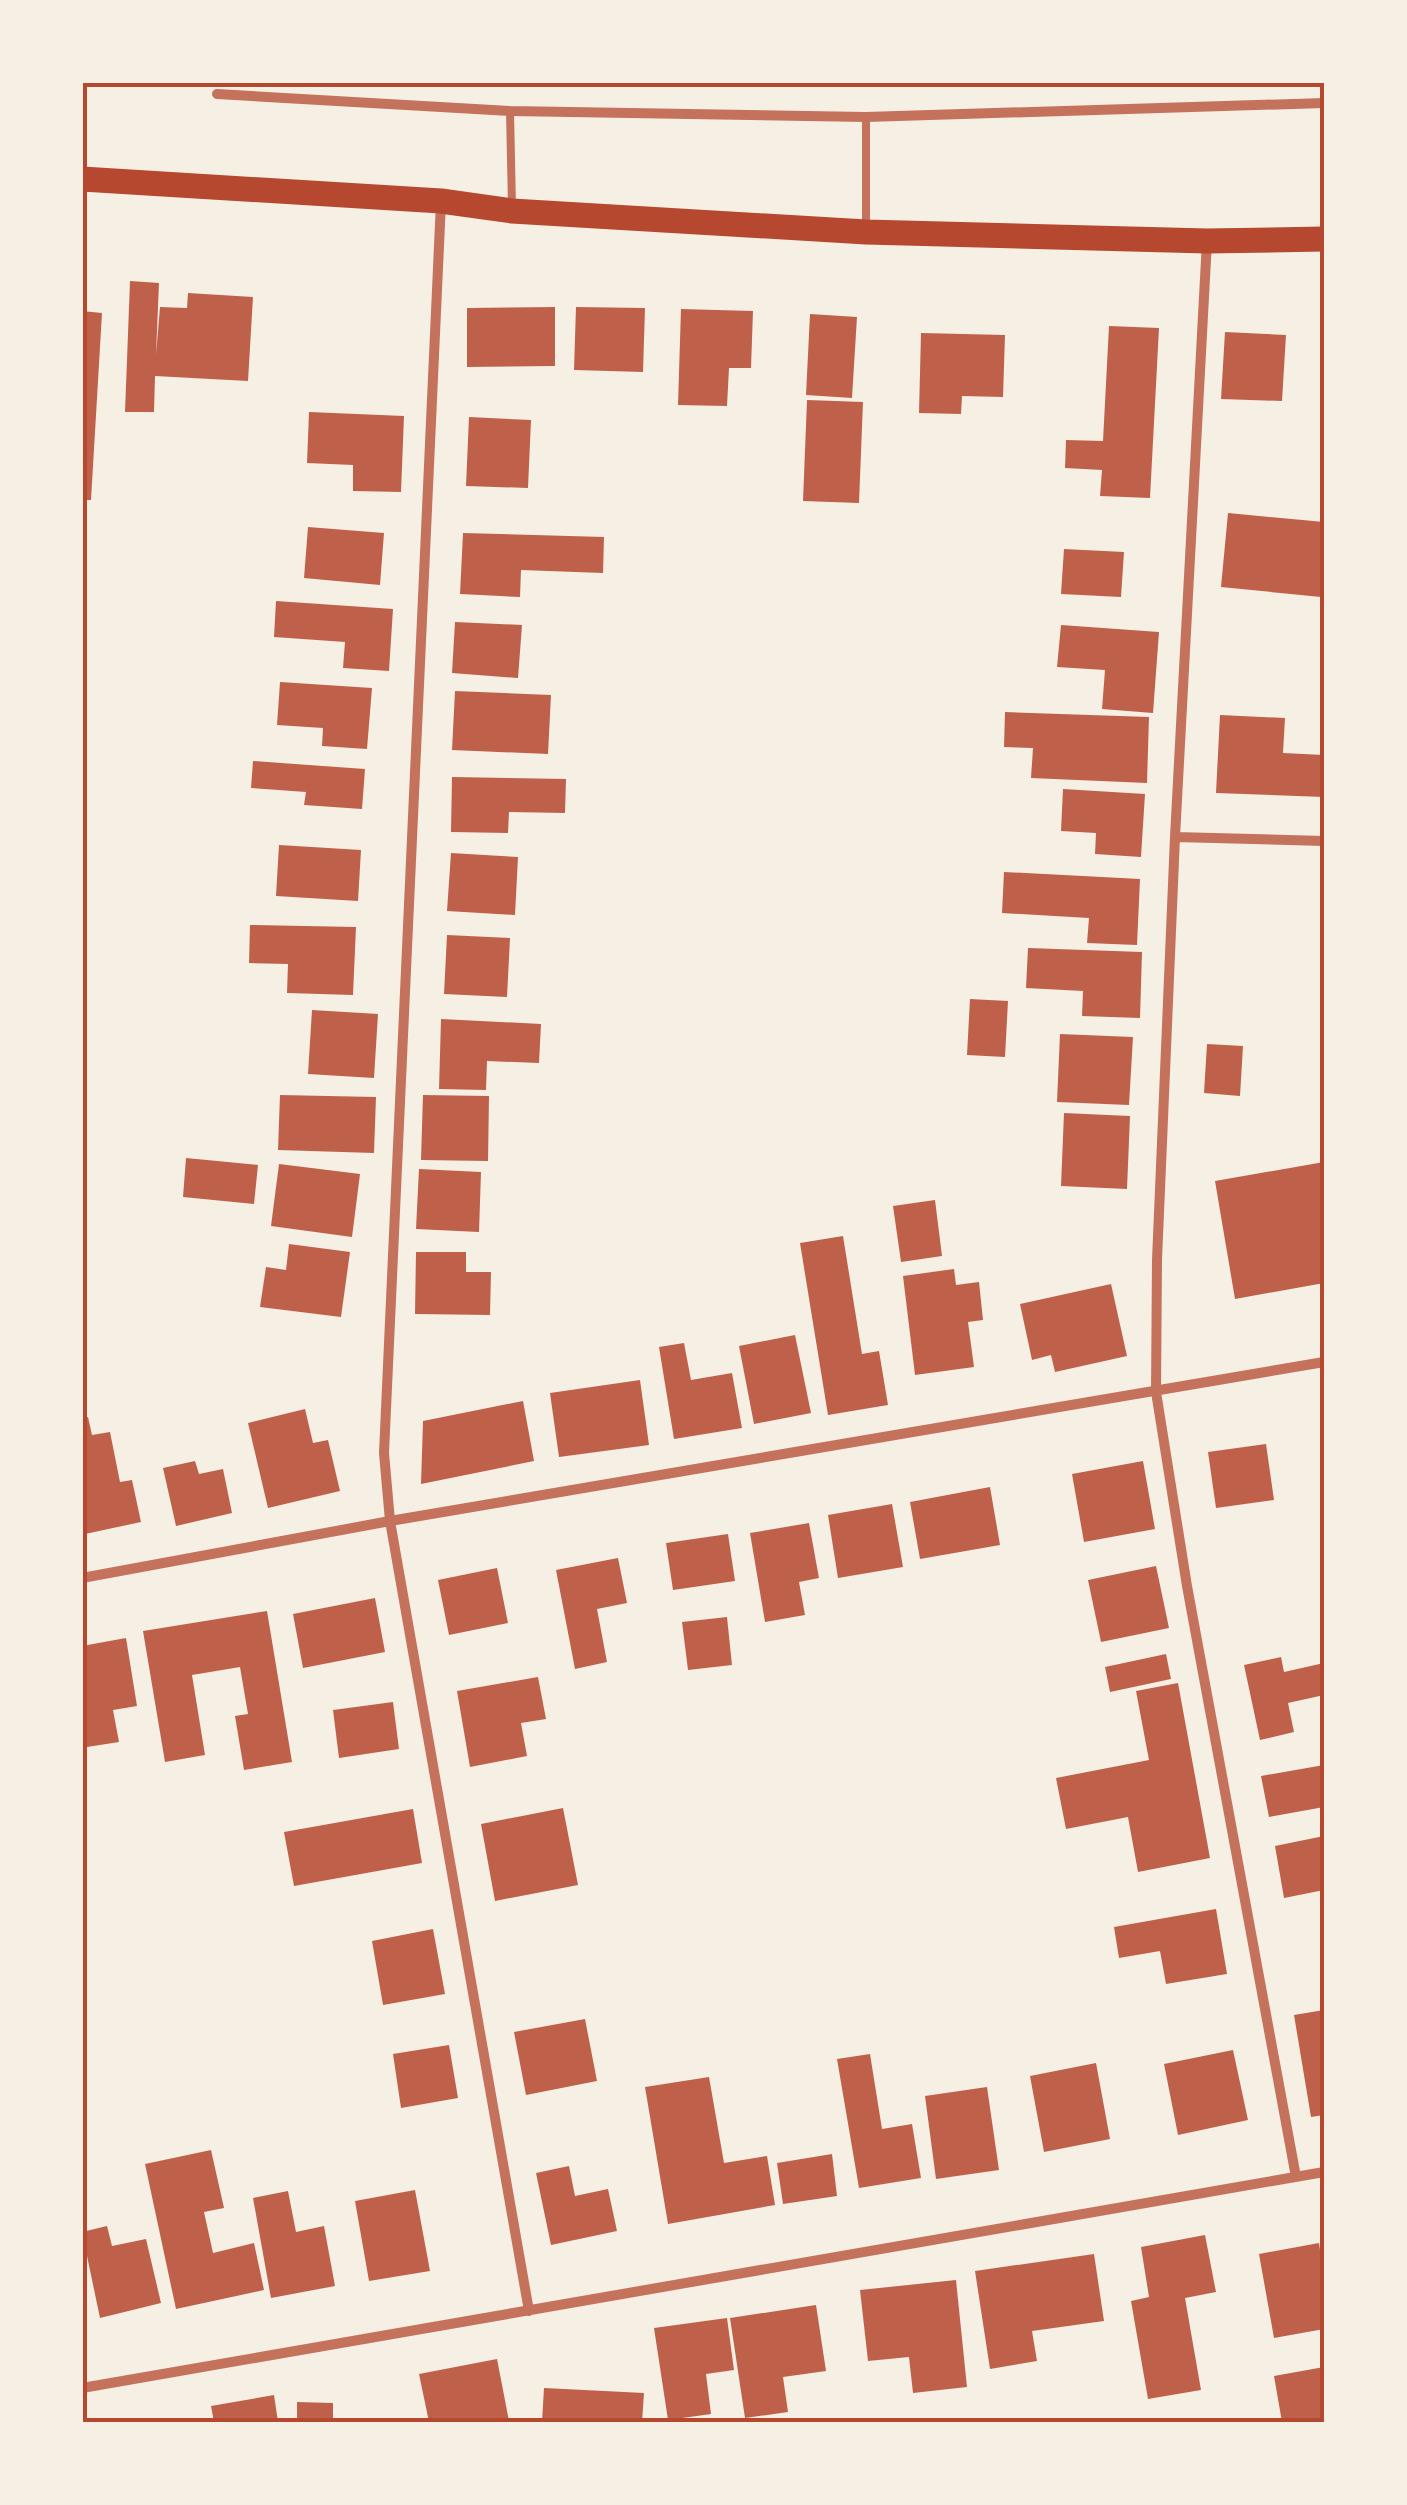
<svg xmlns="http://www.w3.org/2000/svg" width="1407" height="2505" font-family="'PT Sans',sans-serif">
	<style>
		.building { fill: #bf614a }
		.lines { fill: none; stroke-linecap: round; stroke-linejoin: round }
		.service { stroke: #c5725c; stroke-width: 8 }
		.minor { stroke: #c5725c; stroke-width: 10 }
		.primary { stroke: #b5482f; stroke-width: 25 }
		.neatline { fill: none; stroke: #b5482f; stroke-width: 4 }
	</style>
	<rect width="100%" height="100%" fill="#f6efe4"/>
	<path class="building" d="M 130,281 L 159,283 L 156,355 L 160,307 L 187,308 L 188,293 L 253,297 L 248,381 L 155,376 L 154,412 L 125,412 Z
		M 555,307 L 555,366 L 467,367 L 467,308 Z
		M 576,307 L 645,308 L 643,372 L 574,370 Z
		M 681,309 L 753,311 L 751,368 L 729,368 L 727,406 L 678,405 Z
		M 82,311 L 102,313 L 91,500 L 82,500 Z
		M 810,314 L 857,317 L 852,398 L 806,395 Z
		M 1109,326 L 1159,328 L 1150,498 L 1100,496 L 1102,470 L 1065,468 L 1066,440 L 1103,441 Z
		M 1225,332 L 1286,335 L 1282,401 L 1221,399 Z
		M 921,333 L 1005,335 L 1003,397 L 962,396 L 961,414 L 919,413 Z
		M 807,400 L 863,402 L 859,503 L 803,501 Z
		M 309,412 L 404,416 L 401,492 L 353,491 L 353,465 L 307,463 Z
		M 469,417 L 531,420 L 528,488 L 466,486 Z
		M 1228,513 L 1324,522 L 1324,562 L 1321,597 L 1221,587 Z
		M 308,527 L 384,533 L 380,585 L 304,578 Z
		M 463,533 L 604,537 L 603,573 L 521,570 L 520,597 L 460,594 Z
		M 1064,549 L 1124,552 L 1121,597 L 1061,594 Z
		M 276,601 L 393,609 L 389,671 L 343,668 L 345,642 L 274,637 Z
		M 455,622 L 522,625 L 518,678 L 452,673 Z
		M 1061,625 L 1159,632 L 1153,713 L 1102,709 L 1105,670 L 1057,667 Z
		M 280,682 L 372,688 L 367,749 L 322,746 L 323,728 L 277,725 Z
		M 455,691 L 551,695 L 548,754 L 452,750 Z
		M 1005,712 L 1149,717 L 1147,783 L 1031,778 L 1033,748 L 1004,747 Z
		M 1220,715 L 1285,718 L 1283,753 L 1324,755 L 1324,797 L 1216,793 Z
		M 253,761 L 365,769 L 362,809 L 304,805 L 306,792 L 251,788 Z
		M 452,777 L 566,779 L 565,813 L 509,812 L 508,833 L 451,832 Z
		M 1063,789 L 1145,794 L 1141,857 L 1095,854 L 1096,833 L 1061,831 Z
		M 279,845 L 361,850 L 358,901 L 276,896 Z
		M 451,853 L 518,857 L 515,915 L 447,911 Z
		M 1004,872 L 1140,879 L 1137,945 L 1087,943 L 1089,918 L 1002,913 Z
		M 250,925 L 356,927 L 353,995 L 287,993 L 288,964 L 249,963 Z
		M 447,935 L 510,938 L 507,997 L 444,994 Z
		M 1028,948 L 1142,952 L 1140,1018 L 1082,1016 L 1083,991 L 1026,988 Z
		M 970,999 L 1008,1001 L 1005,1057 L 967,1055 Z
		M 312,1010 L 378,1014 L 374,1078 L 308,1074 Z
		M 441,1019 L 541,1024 L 539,1063 L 487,1061 L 486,1090 L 439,1089 Z
		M 1060,1034 L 1133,1037 L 1129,1105 L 1057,1102 Z
		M 1207,1044 L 1243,1046 L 1240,1096 L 1204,1093 Z
		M 280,1095 L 376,1097 L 374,1153 L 278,1150 Z
		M 423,1095 L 489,1096 L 488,1161 L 421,1160 Z
		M 1064,1113 L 1130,1116 L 1127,1189 L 1061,1186 Z
		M 186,1158 L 258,1165 L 254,1204 L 183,1197 Z
		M 1324,1162 L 1324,1283 L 1235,1299 L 1215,1181 Z
		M 279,1164 L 360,1174 L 352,1237 L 271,1226 Z
		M 419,1169 L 481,1172 L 479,1232 L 416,1229 Z
		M 935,1200 L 942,1256 L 901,1262 L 893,1206 Z
		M 843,1236 L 862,1354 L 879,1351 L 888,1405 L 828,1415 L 800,1243 Z
		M 289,1244 L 350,1252 L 341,1317 L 260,1307 L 266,1267 L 286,1270 Z
		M 416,1252 L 466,1252 L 466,1272 L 491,1272 L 490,1315 L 415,1314 Z
		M 954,1269 L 956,1285 L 979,1282 L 983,1320 L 968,1322 L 974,1367 L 915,1375 L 903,1276 Z
		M 1111,1284 L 1127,1356 L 1055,1372 L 1051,1355 L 1032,1360 L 1020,1304 Z
		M 795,1335 L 811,1413 L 754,1424 L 739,1346 Z
		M 684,1343 L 691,1380 L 732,1373 L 742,1428 L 674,1439 L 659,1347 Z
		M 640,1380 L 649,1445 L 559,1457 L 550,1393 Z
		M 523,1401 L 534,1461 L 421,1484 L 423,1421 Z
		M 305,1409 L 313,1443 L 328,1440 L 340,1491 L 268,1508 L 248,1423 Z
		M 88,1417 L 92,1435 L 110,1432 L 120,1482 L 132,1480 L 141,1522 L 85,1534 L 82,1523 L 82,1419 Z
		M 1266,1444 L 1274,1500 L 1216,1508 L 1208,1452 Z
		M 195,1461 L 199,1474 L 223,1469 L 232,1513 L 176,1526 L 163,1468 Z
		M 1143,1461 L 1155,1529 L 1084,1542 L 1072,1474 Z
		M 990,1487 L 1000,1545 L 920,1559 L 910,1502 Z
		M 892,1504 L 903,1567 L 838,1578 L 828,1515 Z
		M 809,1523 L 819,1578 L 799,1582 L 805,1615 L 765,1622 L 750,1533 Z
		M 728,1534 L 735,1581 L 673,1590 L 666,1543 Z
		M 618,1558 L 627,1603 L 597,1609 L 607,1662 L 575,1669 L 556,1570 Z
		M 1156,1566 L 1169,1628 L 1101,1642 L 1088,1580 Z
		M 497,1568 L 508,1623 L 449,1635 L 438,1580 Z
		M 375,1598 L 385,1652 L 303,1668 L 293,1614 Z
		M 267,1611 L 292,1762 L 244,1770 L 235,1716 L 248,1714 L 240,1667 L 192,1675 L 205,1755 L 165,1762 L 143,1631 Z
		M 727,1617 L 732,1665 L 688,1670 L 682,1622 Z
		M 126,1638 L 137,1706 L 113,1710 L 119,1742 L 87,1747 L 82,1719 L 82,1646 Z
		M 1166,1654 L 1171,1679 L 1110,1692 L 1105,1667 Z
		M 1281,1657 L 1284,1672 L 1324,1663 L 1324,1695 L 1288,1703 L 1294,1732 L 1260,1740 L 1244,1665 Z
		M 538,1677 L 546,1719 L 521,1723 L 527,1756 L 470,1767 L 457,1691 Z
		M 1178,1683 L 1210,1858 L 1138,1872 L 1128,1817 L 1066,1829 L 1056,1778 L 1149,1760 L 1136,1691 Z
		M 393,1702 L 399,1749 L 339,1758 L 333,1710 Z
		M 1324,1765 L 1324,1807 L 1269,1817 L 1261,1776 Z
		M 563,1808 L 578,1885 L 495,1901 L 481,1824 Z
		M 413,1809 L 422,1863 L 294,1886 L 284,1832 Z
		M 1324,1836 L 1324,1890 L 1284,1898 L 1275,1846 Z
		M 1216,1909 L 1227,1974 L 1166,1984 L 1160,1951 L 1119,1958 L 1114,1927 Z
		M 433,1929 L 445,1994 L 383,2005 L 372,1941 Z
		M 1324,2010 L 1324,2115 L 1311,2117 L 1294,2015 Z
		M 585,2019 L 597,2081 L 526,2095 L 514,2032 Z
		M 449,2045 L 458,2098 L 401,2108 L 393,2054 Z
		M 1233,2050 L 1248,2120 L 1178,2135 L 1164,2064 Z
		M 870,2054 L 882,2129 L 912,2124 L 921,2178 L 859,2188 L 837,2059 Z
		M 1096,2063 L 1110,2139 L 1044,2152 L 1030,2076 Z
		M 709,2077 L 724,2163 L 767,2156 L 775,2205 L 668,2224 L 645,2087 Z
		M 987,2087 L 999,2170 L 936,2179 L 925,2096 Z
		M 211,2150 L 224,2208 L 204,2212 L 213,2253 L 254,2243 L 264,2290 L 176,2309 L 145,2164 Z
		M 832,2154 L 837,2196 L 783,2204 L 777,2163 Z
		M 569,2166 L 575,2196 L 608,2189 L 617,2231 L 551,2245 L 536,2173 Z
		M 415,2190 L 430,2271 L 369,2281 L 355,2201 Z
		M 288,2191 L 296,2232 L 324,2226 L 335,2286 L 271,2298 L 253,2198 Z
		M 107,2226 L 112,2246 L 146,2239 L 161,2303 L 100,2318 L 82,2232 Z
		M 1205,2235 L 1216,2292 L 1185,2298 L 1201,2390 L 1148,2399 L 1131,2301 L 1149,2297 L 1141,2247 Z
		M 1319,2243 L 1324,2277 L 1324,2329 L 1274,2338 L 1259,2254 Z
		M 1094,2254 L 1104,2321 L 1032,2331 L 1037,2361 L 990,2369 L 975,2271 Z
		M 956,2280 L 967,2387 L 913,2393 L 909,2357 L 868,2361 L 860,2290 Z
		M 816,2305 L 826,2371 L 783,2377 L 788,2412 L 745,2418 L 730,2318 Z
		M 727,2318 L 734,2370 L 706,2374 L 711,2414 L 668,2420 L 654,2328 Z
		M 497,2359 L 509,2421 L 429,2422 L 419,2374 Z
		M 1324,2367 L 1324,2422 L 1282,2422 L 1274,2376 Z
		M 544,2388 L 644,2393 L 642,2422 L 542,2422 Z
		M 274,2395 L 278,2422 L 214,2422 L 211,2406 Z
		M 297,2402 L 333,2403 L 333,2422 L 297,2422 Z"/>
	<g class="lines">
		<path class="service" d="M 510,111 L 512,207
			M 866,117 L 866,227"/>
		<path class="minor" d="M 217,94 L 510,111 L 866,117 L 1324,103
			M 441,202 L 384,1453 L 390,1521 L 529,2311
			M 1207,241 L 1175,837 L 1157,1260 L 1156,1392 L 1187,1586 L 1296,2177
			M 1175,837 L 1324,841
			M 82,1578 L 390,1521 L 1324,1362
			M 82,2388 L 1324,2172"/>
		<path class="primary" d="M 82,179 L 441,201 L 512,211 L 866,232 L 1207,241 L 1324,239"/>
	</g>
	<rect width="1407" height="2505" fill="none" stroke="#f6efe4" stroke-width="170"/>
	<rect x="85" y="85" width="1237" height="2335" class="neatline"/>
</svg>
